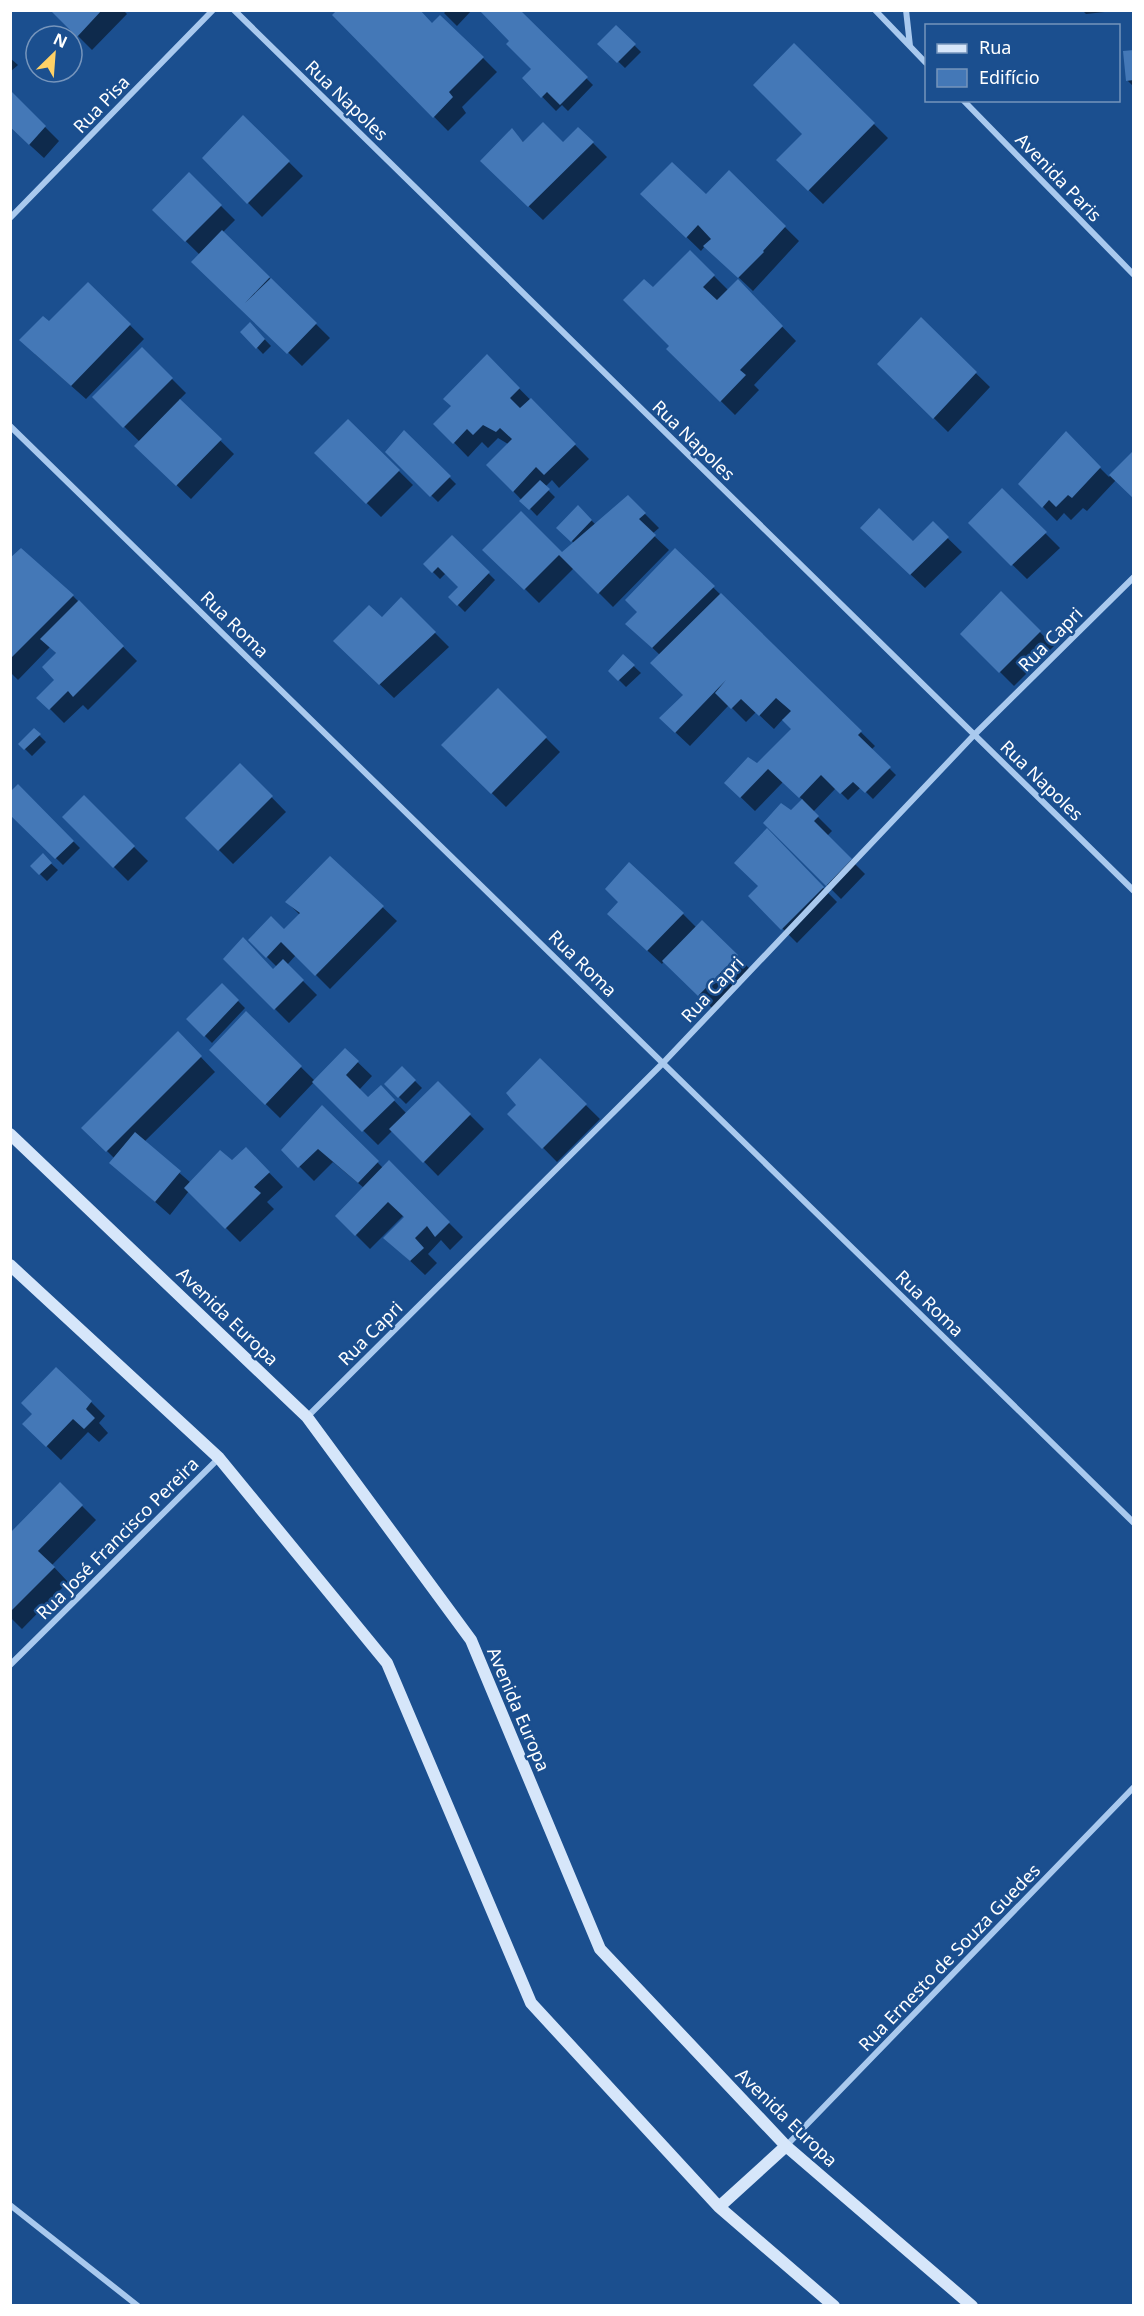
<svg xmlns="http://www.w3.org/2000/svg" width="1144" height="2316" font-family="'Noto Sans',sans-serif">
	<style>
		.shadow { fill: #0007 }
		.building { fill: #4478b7 }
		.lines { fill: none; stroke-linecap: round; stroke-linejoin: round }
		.minor { stroke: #a9c9ee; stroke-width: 6 }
		.secondary { stroke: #d6e6fa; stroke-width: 12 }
		.labels { text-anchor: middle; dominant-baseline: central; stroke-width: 5; stroke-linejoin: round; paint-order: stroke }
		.street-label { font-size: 18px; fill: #fff; stroke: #1b4f8f }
	</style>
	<rect width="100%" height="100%" fill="#1b4f8f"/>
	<path class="shadow" d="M 52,10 L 123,10 L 127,14 L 92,50 Z
		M 447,10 L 472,10 L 457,26 L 444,13 Z
		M 518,10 L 593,85 L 568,111 L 562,105 L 556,111 L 524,78 L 533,69 L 511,41 Z
		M 1082,10 L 1123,10 L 1086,14 Z
		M 334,15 L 432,25 L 483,58 L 497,72 L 462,107 L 466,113 L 448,131 Z
		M 616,27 L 641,52 L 625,68 L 600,44 Z
		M 794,45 L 888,138 L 823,204 L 778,160 L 804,134 Z
		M 1134,52 L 1134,87 L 1127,80 Z
		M 10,58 L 18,65 L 10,72 Z
		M 10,92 L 59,141 L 44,158 L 10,127 Z
		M 243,117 L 303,176 L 262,217 L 204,158 Z
		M 512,130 L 524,143 L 593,143 L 607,157 L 543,220 L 496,175 Z
		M 729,172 L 799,241 L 753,291 L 705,246 L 701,251 L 642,194 L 706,196 Z
		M 189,174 L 235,220 L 223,232 L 330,338 L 302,366 L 255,320 L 200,255 L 154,210 Z
		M 690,252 L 728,290 L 738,281 L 796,341 L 754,385 L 759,390 L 735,415 L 668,349 L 671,346 L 653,289 Z
		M 88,284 L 144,339 L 86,399 L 35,354 L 49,323 Z
		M 921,320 L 990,387 L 948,432 L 879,364 Z
		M 250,324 L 271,346 L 263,354 L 242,332 Z
		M 142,349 L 186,393 L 179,400 L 234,454 L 191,499 L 136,446 L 140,442 L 94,397 Z
		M 487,356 L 589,459 L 559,488 L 552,480 L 545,487 L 555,497 L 537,516 L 488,465 L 508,444 L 498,438 L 488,448 L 482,442 L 468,457 L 436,424 L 452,407 Z
		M 348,421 L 413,485 L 381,517 L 316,453 Z
		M 404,432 L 456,484 L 438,502 L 387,452 Z
		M 1066,434 L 1109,477 L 1134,452 L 1116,480 L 1087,511 L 1083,508 L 1071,520 L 1064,513 L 1057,521 L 1020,484 Z
		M 1002,490 L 1060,548 L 1027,579 L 970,523 Z
		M 628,497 L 659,528 L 652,534 L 669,550 L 613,607 L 574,568 L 539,603 L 485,549 L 562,554 L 574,543 L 558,528 L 578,507 L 596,525 Z
		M 933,524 L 962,552 L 925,588 L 876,542 L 913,544 Z
		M 452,537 L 495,580 L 465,612 L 450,597 L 460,587 L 446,573 L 440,579 L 425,564 Z
		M 675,550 L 875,746 L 871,750 L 896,775 L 873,799 L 861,787 L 848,800 L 836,788 L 813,812 L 832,831 L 827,836 L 865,874 L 841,899 L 765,822 L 791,812 L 803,800 L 783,782 L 755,811 L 726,783 L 758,765 L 793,729 L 783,719 L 774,729 L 756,712 L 746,722 L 729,705 L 690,746 L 675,732 L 684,695 L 660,655 L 642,638 L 639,612 Z
		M 10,561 L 73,596 L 137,661 L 88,710 L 83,705 L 64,723 L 39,698 L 57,680 L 57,654 L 50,647 L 18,680 L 10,672 Z
		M 1001,594 L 1054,646 L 1014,686 L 962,634 Z
		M 401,599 L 449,647 L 394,698 L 349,655 Z
		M 623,656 L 641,673 L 626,687 L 610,671 Z
		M 498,690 L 560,752 L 506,807 L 443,745 Z
		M 34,730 L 46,742 L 32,756 L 20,744 Z
		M 240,765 L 286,812 L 233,864 L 187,818 Z
		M 18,786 L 80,848 L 63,865 L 10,813 Z
		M 84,797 L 148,861 L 128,881 L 64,817 Z
		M 767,831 L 837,902 L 797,943 L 750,896 L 760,886 Z
		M 43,856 L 58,870 L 47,881 L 32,866 Z
		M 331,858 L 397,921 L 330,989 L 296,955 L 287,965 L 317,995 L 289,1023 L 225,959 L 274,971 L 277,967 L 250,940 L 284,931 L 300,915 L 287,902 Z
		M 683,914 L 697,928 L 702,922 L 751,970 L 713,1009 L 664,961 L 662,964 L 623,928 Z
		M 222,985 L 245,1008 L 212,1043 L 188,1019 Z
		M 246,1013 L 315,1081 L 345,1050 L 372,1076 L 359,1090 L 368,1099 L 381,1087 L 407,1114 L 438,1083 L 484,1129 L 438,1176 L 393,1130 L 378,1145 L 314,1082 L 280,1118 L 211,1050 Z
		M 178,1033 L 215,1072 L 144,1142 L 191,1183 L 232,1162 L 246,1149 L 283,1187 L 267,1202 L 274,1209 L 240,1242 L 189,1191 L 170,1215 L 111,1163 L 115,1159 L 84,1128 Z
		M 540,1060 L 600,1119 L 557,1162 L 510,1114 L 518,1105 Z
		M 402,1068 L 422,1088 L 406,1104 L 386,1084 Z
		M 322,1107 L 383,1168 L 389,1163 L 463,1237 L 450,1250 L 441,1240 L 428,1254 L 437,1263 L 425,1275 L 386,1238 L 406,1217 L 404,1215 L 370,1249 L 337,1216 L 364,1188 L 333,1162 L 314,1181 L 283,1150 Z
		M 91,1402 L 105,1416 L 99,1423 L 108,1433 L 99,1442 L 88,1432 L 61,1460 L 24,1424 Z
		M 60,1484 L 96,1520 L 52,1565 L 68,1582 L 22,1629 L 10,1617 L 10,1535 Z"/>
	<path class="building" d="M 50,10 L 102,10 L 77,37 Z
		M 337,10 L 420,10 L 432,23 L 440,15 L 484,57 L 449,92 L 453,97 L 433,118 L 332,15 Z
		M 479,10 L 520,10 L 588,77 L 560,105 L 547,92 L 541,98 L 522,78 L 531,69 L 506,44 L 509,41 Z
		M 616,25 L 636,44 L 617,63 L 597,44 Z
		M 794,43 L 875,123 L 808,191 L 776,160 L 802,134 L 753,85 Z
		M 1134,50 L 1134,80 L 1126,81 L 1123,51 Z
		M 10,90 L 46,126 L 29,145 L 10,127 Z
		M 243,115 L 290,161 L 247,204 L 202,158 Z
		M 543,122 L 563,142 L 578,127 L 594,142 L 528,207 L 480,161 L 512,128 L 523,142 Z
		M 672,162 L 706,194 L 729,170 L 786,226 L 763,251 L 764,252 L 738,278 L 703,246 L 711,239 L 698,225 L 686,238 L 640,194 Z
		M 189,172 L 222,205 L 185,242 L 152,210 Z
		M 222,230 L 270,277 L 245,303 L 271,278 L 317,323 L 287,354 L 191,262 Z
		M 690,250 L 715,275 L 703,287 L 717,300 L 738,279 L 783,326 L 740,370 L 746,375 L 720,402 L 666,349 L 669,346 L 623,300 L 644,279 L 653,287 Z
		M 88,282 L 131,324 L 71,386 L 19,340 L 43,316 L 49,321 Z
		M 921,317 L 977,372 L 933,419 L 877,364 Z
		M 250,322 L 265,339 L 256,349 L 240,332 Z
		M 142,347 L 173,378 L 123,428 L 92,397 Z
		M 487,354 L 520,388 L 510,398 L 520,408 L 531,398 L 576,444 L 544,475 L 536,467 L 513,492 L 486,465 L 512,439 L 500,428 L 496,432 L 483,425 L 473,435 L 467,429 L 453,444 L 433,424 L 451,406 L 443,399 Z
		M 180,399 L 222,439 L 176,486 L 134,446 Z
		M 348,419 L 400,470 L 366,504 L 314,453 Z
		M 404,430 L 451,476 L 430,497 L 385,452 Z
		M 1066,431 L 1101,467 L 1072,498 L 1068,495 L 1056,507 L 1049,500 L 1042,508 L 1018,484 Z
		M 1134,450 L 1134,499 L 1109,475 Z
		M 540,480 L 550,489 L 529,510 L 519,501 Z
		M 1002,488 L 1047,532 L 1011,566 L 968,523 Z
		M 628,495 L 646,513 L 639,519 L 656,535 L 598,594 L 559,555 L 524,590 L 482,550 L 521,511 L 562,552 Z
		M 578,505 L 592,520 L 571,542 L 556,528 Z
		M 879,508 L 913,541 L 933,521 L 949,537 L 910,575 L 860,528 Z
		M 452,535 L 490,572 L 457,606 L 448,597 L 458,587 L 438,567 L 432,573 L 423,564 Z
		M 21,548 L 74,595 L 10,659 L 10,558 Z
		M 675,548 L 715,586 L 652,648 L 625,624 L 637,612 L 625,600 Z
		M 1001,591 L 1041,631 L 999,673 L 960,634 Z
		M 721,593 L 862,731 L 858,735 L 891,767 L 865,793 L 853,782 L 840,794 L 821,775 L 799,798 L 768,769 L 740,798 L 724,783 L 748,757 L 757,763 L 791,729 L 782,720 L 791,711 L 776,698 L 759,716 L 741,699 L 731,709 L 715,693 L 726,680 L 675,733 L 659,718 L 683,695 L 650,663 Z
		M 401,597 L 436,632 L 379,685 L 333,641 L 369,605 L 382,617 Z
		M 79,600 L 124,646 L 73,697 L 68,691 L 49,710 L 36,698 L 54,680 L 42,667 L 56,653 L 40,639 Z
		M 623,654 L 635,665 L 618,681 L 608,671 Z
		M 498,688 L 547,737 L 491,794 L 441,745 Z
		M 34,728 L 41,734 L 24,750 L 18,744 Z
		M 240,763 L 273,796 L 218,851 L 185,818 Z
		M 18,784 L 74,841 L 55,859 L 10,815 L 10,792 Z
		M 84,795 L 135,846 L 113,868 L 62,817 Z
		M 802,799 L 819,816 L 814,821 L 852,859 L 826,886 L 763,823 L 781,803 L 791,810 Z
		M 767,828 L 824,887 L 781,930 L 748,896 L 758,886 L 734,863 Z
		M 43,853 L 52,863 L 39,875 L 30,866 Z
		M 330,856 L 384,906 L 315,976 L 281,942 L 266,958 L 248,940 L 271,916 L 284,929 L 300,913 L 285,902 Z
		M 629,862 L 684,913 L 647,951 L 607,914 L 618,902 L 605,889 Z
		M 702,920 L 738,955 L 698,996 L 662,961 Z
		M 243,937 L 273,969 L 283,959 L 304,980 L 274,1010 L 223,959 Z
		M 222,983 L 239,1000 L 204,1037 L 186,1019 Z
		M 246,1011 L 302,1066 L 265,1105 L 209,1050 Z
		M 178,1031 L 202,1056 L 106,1152 L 81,1128 Z
		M 345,1048 L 359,1061 L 346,1075 L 368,1097 L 381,1085 L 395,1100 L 362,1132 L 312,1082 Z
		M 540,1058 L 587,1104 L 542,1149 L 507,1114 L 516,1105 L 506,1093 Z
		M 402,1066 L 416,1080 L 398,1098 L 384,1084 Z
		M 438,1081 L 471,1114 L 423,1163 L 389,1129 Z
		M 322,1105 L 379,1161 L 358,1183 L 318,1149 L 298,1168 L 281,1150 Z
		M 135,1132 L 181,1171 L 155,1202 L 109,1163 Z
		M 246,1147 L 270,1172 L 254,1187 L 261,1193 L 225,1229 L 184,1188 L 220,1150 L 232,1160 Z
		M 389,1160 L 450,1222 L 435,1237 L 427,1226 L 415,1238 L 424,1248 L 410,1261 L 383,1238 L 404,1217 L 388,1202 L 355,1236 L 335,1216 Z
		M 56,1367 L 92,1401 L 86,1409 L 95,1418 L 84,1429 L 73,1419 L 46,1447 L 22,1424 L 32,1414 L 21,1403 Z
		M 60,1482 L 83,1505 L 38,1551 L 55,1567 L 10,1612 L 10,1533 Z"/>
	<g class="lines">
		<path class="minor" d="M 234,10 L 1134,891
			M 875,10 L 926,63
			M 906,10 L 910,46
			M 963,100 L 1134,275
			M 10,218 L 213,10
			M 10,426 L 1134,1523
			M 307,1417 L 663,1063 L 974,735 L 1134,577
			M 10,1665 L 219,1458
			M 786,2146 L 1134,1787
			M 10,2205 L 138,2306"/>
		<path class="secondary" d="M 10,1134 L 307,1417 L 471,1640 L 600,1949 L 786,2146 L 972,2306
			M 10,1265 L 219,1458 L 387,1663 L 531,2003 L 719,2207 L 834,2306
			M 719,2207 L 786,2146"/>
	</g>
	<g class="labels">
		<g class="street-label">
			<text transform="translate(347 100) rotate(44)">Rua Napoles</text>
			<text transform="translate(101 104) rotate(-46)">Rua Pisa</text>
			<text transform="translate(1059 177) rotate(46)">Avenida Paris</text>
			<text transform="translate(694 440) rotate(44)">Rua Napoles</text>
			<text transform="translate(235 624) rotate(44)">Rua Roma</text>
			<text transform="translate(1050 639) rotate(-45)">Rua Capri</text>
			<text transform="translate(1042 780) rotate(44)">Rua Napoles</text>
			<text transform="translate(583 963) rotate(44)">Rua Roma</text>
			<text transform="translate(712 989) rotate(-47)">Rua Capri</text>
			<text transform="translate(930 1303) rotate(44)">Rua Roma</text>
			<text transform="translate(228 1316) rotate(44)">Avenida Europa</text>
			<text transform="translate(370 1333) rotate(-45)">Rua Capri</text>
			<text transform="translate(117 1538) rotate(-45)">Rua José Francisco Pereira</text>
			<text transform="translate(519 1709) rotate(67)">Avenida Europa</text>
			<text transform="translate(949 1957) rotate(-46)">Rua Ernesto de Souza Guedes</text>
			<text transform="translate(787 2117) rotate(44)">Avenida Europa</text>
		</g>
	</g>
	<rect width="1144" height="2316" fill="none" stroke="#ffffff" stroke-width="24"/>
	<rect x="925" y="24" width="195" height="78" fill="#1b4f8f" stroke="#7695bc" stroke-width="1.5"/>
	<rect x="937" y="44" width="30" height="9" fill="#d6e6fa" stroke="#7695bc" stroke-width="1.5"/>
	<text x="979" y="54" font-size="18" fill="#ffffff">Rua</text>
	<rect x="937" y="69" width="30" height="18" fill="#4478b7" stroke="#7695bc" stroke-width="1.5"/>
	<text x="979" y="84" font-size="18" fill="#ffffff">Edifício</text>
	<g transform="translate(54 54) rotate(25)"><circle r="28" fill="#1b4f8f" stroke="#7695bc" stroke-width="1.5"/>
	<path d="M0-4.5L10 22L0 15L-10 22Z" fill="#ffd166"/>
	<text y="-9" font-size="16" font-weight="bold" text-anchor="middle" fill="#ffffff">N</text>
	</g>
</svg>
